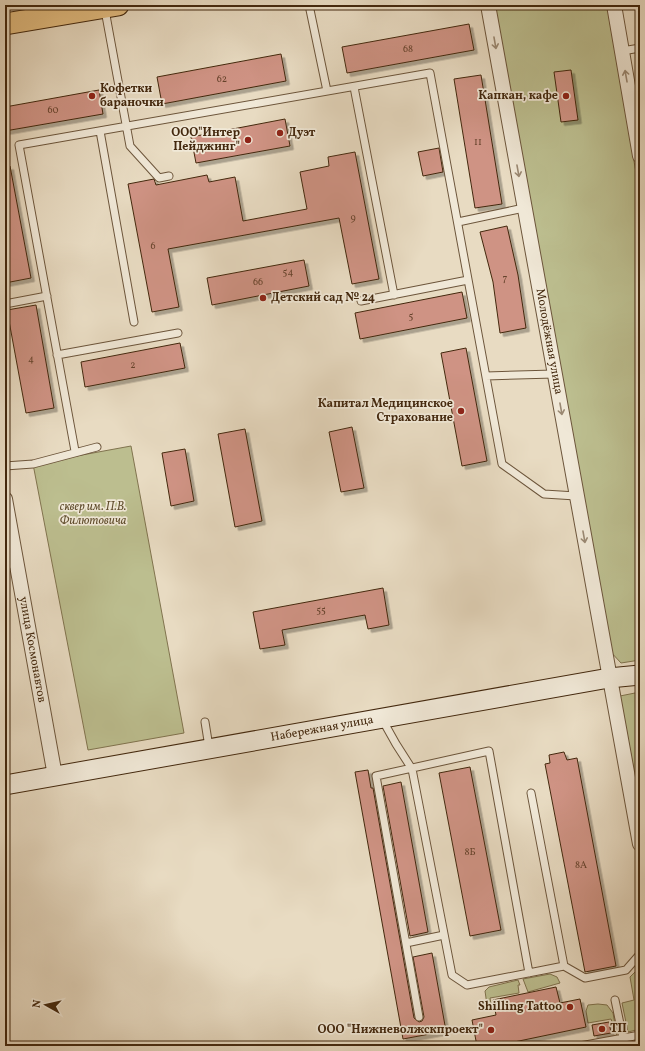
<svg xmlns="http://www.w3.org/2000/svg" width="645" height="1051" font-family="Vollkorn,serif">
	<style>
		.green { fill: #bcbe8f; stroke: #80734e }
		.building { fill: #cf9384; stroke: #43280e; filter: url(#shadow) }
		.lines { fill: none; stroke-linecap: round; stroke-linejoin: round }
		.lane-casing { stroke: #6c553b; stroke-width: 9 }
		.street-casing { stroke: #6c553b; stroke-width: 16 }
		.secondary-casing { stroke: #43280e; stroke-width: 21 }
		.primary-casing { stroke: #43280e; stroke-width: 23 }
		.lane { stroke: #f0e8d7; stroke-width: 7 }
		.street { stroke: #f0e8d7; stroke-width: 14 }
		.secondary { stroke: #f0e8d7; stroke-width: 19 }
		.primary { stroke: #e4be81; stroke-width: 21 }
		.oneway { stroke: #9a8872 }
		.poi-dot { fill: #8f2418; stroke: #f0e8d7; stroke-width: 1.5 }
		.labels { text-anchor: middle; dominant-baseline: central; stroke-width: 3.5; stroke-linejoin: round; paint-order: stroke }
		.number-label { font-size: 10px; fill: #66432c }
		.poi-label { font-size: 12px; font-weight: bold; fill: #43280e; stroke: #f0e8d7; text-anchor: end }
		.street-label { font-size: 12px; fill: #43280e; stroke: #f0e8d7 }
		.park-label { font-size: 12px; font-style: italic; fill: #614e2e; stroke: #f0e8d7 }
	</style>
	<defs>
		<filter id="shadow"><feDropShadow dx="3.5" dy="3.5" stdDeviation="0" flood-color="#0004"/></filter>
	</defs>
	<rect width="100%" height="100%" fill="#e8dbc2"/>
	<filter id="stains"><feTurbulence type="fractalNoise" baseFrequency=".005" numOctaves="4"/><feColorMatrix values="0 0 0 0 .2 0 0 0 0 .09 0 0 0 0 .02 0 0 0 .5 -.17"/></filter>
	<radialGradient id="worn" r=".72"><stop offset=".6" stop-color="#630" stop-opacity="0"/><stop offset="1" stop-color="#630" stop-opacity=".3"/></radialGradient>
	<path class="green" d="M 491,5 L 607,5 L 640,196 L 640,660 L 621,663 L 609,650 Z
		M 131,446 L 184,733 L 88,750 L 33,464 Z
		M 640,692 L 640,803 L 620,696 Z
		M 638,969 L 640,979 L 640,1029 L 628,1032 L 622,1003 L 634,1000 L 630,977 Z
		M 550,974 L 557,977 L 560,983 L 528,992 L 523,979 Z
		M 518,980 L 520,985 L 518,985 L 519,993 L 490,998 L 491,1004 L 487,1005 L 485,991 L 489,987 Z
		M 598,1004 L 607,1005 L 613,1013 L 617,1036 L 611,1019 L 588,1023 L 586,1011 L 588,1005 Z"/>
	<path class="building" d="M 469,24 L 474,50 L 347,73 L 342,47 Z
		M 281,54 L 286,81 L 162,104 L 157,77 Z
		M 571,70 L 578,120 L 561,122 L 554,72 Z
		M 481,75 L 502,204 L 475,208 L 454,79 Z
		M 99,90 L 103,114 L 5,131 L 5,107 Z
		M 285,119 L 290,146 L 196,163 L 191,137 Z
		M 439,148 L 443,172 L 423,176 L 418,152 Z
		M 355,152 L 379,279 L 352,284 L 339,218 L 168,249 L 179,307 L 152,312 L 128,184 L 154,179 L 156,185 L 207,175 L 209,182 L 235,177 L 243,221 L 307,209 L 300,172 L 329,166 L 328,157 Z
		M 10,166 L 31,278 L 5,283 L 5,167 Z
		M 507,226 L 518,275 L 526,328 L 500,333 L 493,282 L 480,232 Z
		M 304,260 L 309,286 L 212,305 L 207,278 Z
		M 462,292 L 467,318 L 360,339 L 355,313 Z
		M 36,305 L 54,408 L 26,413 L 7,310 Z
		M 180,343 L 185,368 L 85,387 L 81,362 Z
		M 466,348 L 487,461 L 462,466 L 441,353 Z
		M 352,427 L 364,488 L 341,492 L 329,432 Z
		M 245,429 L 262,521 L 235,527 L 218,434 Z
		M 185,449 L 194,501 L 171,506 L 162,453 Z
		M 383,588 L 389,625 L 368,629 L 365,615 L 282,630 L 285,645 L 260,649 L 253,612 Z
		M 564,752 L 567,760 L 577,758 L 616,966 L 585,972 L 545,764 L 550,763 L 549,755 Z
		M 470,767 L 501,930 L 470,936 L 439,773 Z
		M 368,770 L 371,788 L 373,788 L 414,1018 L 419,1022 L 422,1021 L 424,1017 L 413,957 L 432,953 L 446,1031 L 403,1039 L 355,772 Z
		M 401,782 L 428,932 L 410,936 L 383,786 Z
		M 556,987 L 560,1003 L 580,999 L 586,1027 L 495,1046 L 477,1046 L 472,1020 L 496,1015 L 493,1000 Z
		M 609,1022 L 611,1033 L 594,1036 L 592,1025 Z"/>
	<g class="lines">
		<defs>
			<path id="lane" d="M 309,5 L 327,91
				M 105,10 L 130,146 L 159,178 L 169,176
				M 622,51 L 640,48
				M 354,87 L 394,295
				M 100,131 L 134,322
				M 458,222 L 524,208
				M 361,301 L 468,280
				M 5,304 L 47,296
				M 57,355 L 178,333
				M 486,376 L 554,374
				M 75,451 L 19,145 L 430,73 L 502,464 L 544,494 L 576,496
				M 5,466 L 33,464 L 97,447
				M 5,565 L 17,563
				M 382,719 L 396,744 L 412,769 L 452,975 L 467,985 L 564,966 L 585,978 L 626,970 L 640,954
				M 205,722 L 209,747
				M 531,793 L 564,966
				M 406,943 L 444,935
				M 615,1000 L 623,1038
				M 419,1017 L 376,776 L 489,751 L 529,973
				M 580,1046 L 640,1035"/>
			<g id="street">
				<path id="s1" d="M 488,5 L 640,844"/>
				<path d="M 614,5 L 640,156"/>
				<path id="s2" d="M 5,499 L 55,776"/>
			</g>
			<g id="secondary">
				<path id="s3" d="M 5,785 L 609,678 L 640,675"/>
			</g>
			<path id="primary" d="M 5,24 L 118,5"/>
		</defs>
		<use href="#lane" class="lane-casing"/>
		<use href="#street" class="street-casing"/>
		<use href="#secondary" class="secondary-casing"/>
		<use href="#primary" class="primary-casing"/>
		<use href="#lane" class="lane"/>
		<use href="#street" class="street"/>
		<use href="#secondary" class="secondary"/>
		<use href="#primary" class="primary"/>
	</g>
	<defs><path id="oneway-shaft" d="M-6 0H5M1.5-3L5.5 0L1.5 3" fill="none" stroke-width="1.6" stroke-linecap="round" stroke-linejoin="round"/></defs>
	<g class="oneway">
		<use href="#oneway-shaft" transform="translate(495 43) rotate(80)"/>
		<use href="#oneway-shaft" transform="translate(626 76) rotate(-100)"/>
		<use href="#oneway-shaft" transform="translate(518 171) rotate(80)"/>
		<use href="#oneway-shaft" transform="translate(561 409) rotate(80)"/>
		<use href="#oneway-shaft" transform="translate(584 537) rotate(80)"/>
	</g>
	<g class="poi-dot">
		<circle cx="92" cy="96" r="4"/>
		<circle cx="566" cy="96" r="4"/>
		<circle cx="280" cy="133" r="4"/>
		<circle cx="248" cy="140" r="4"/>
		<circle cx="263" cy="298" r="4"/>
		<circle cx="461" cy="411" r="4"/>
		<circle cx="570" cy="1007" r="4"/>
		<circle cx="602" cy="1029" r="4"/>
		<circle cx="491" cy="1030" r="4"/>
	</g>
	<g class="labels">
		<g class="number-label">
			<text x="408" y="49">68</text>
			<text x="222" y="79">62</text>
			<text x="53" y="110">60</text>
			<text x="478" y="142">11</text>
			<text x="353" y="218">9</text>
			<text x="153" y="246">6</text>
			<text x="288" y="272">54</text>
			<text x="505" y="278">7</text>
			<text x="258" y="282">66</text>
			<text x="411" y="316">5</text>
			<text x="31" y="359">4</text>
			<text x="133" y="365">2</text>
			<text x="321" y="610">55</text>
			<text x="470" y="852">8Б</text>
			<text x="581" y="865">8А</text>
		</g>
		<g class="poi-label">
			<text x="100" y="89" text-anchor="start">Кофетки<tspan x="100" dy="14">бараночки</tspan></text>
			<text x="558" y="96">Капкан, кафе</text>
			<text x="240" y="133">ООО"Интер<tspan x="240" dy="14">Пейджинг"</tspan></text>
			<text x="288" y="133" text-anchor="start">Дуэт</text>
			<text x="271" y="298" text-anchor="start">Детский сад № 24</text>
			<text x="453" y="404">Капитал Медицинское<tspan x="453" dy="14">Страхование</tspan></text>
			<text x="562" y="1007">Shilling Tattoo</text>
			<text x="610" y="1029" text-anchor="start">ТП</text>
			<text x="483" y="1030">ООО "Нижневолжскпроект"</text>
		</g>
		<g class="street-label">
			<text stroke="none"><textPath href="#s1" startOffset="342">Молодёжная улица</textPath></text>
			<text stroke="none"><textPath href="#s2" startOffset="153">улица Космонавтов</textPath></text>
			<text stroke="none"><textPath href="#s3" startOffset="322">Набережная улица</textPath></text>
		</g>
		<g class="park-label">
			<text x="93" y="507">сквер им. П.В.<tspan x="93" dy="14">Филютовича</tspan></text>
		</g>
	</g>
	<rect width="645" height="1051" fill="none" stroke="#e8dbc2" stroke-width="20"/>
	<rect x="6" y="6" width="633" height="1039" fill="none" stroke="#43280e" stroke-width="2"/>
	<rect x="10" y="10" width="625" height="1031" fill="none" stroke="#43280e"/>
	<g transform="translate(46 1005) rotate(278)" stroke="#f0e8d7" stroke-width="3" paint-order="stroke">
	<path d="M0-3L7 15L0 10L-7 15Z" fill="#43280e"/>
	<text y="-6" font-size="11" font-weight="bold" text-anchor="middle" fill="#43280e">N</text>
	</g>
	<rect width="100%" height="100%" filter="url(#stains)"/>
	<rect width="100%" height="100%" fill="url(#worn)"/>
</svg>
